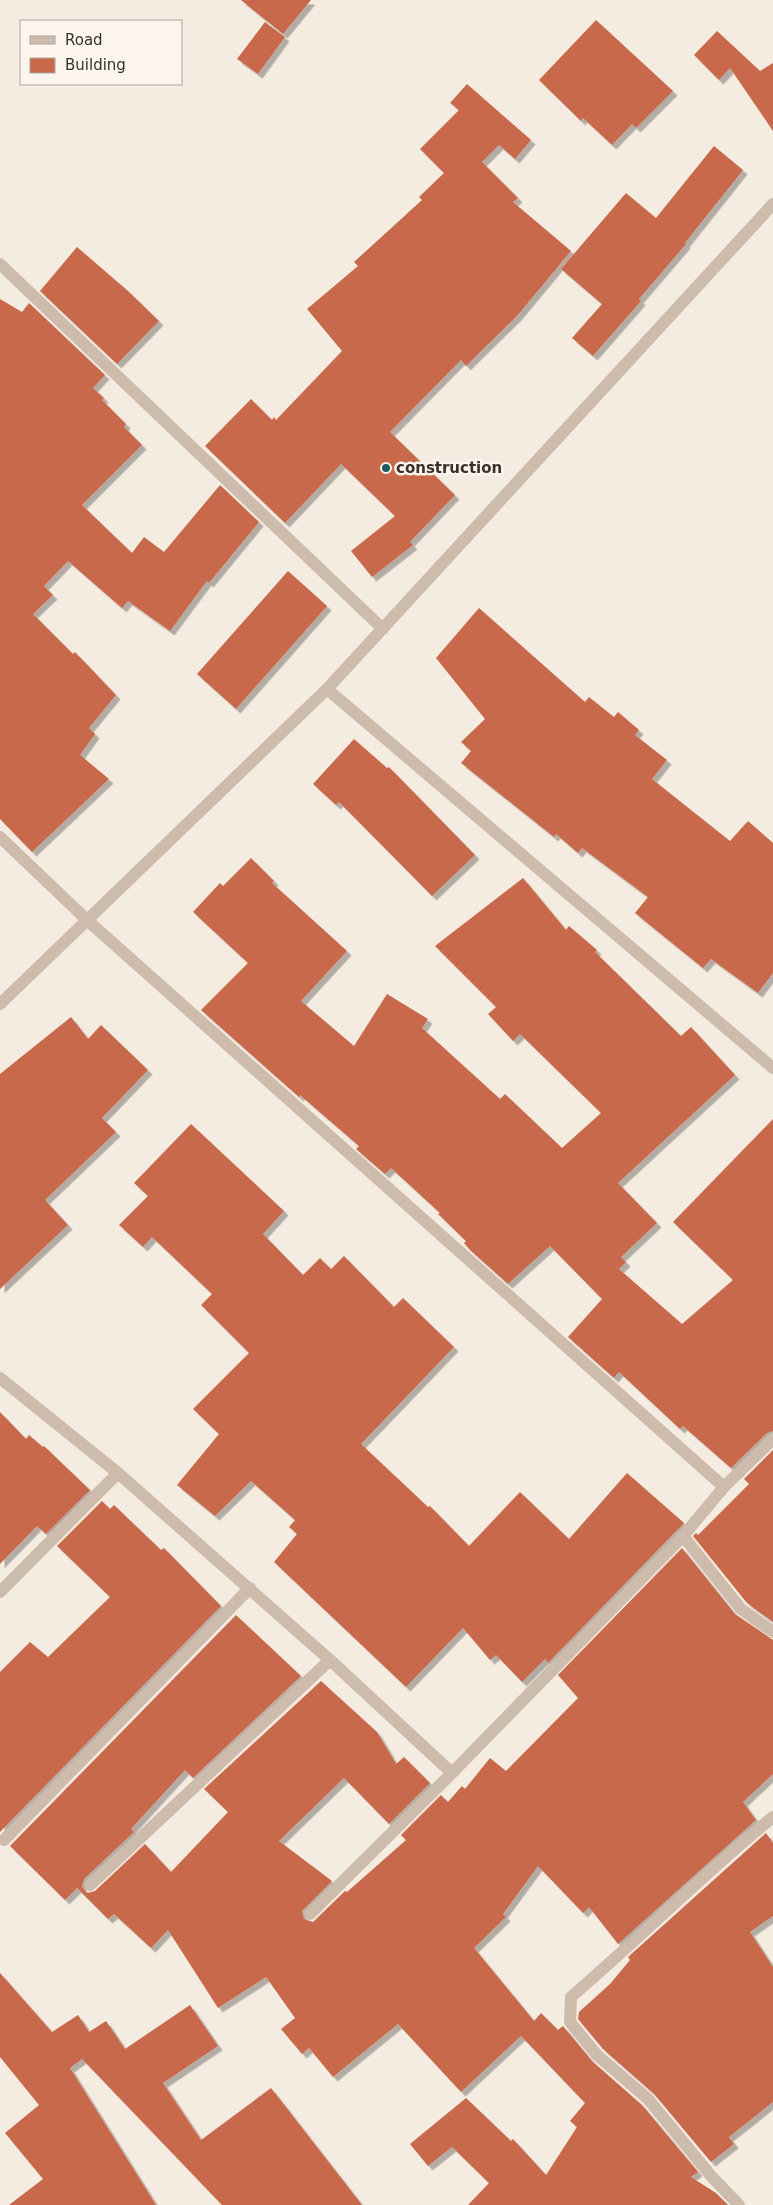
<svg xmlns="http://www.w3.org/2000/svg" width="773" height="2205" font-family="'DejaVu Sans',sans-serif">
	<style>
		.building { fill: #c8694b; filter: url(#shadow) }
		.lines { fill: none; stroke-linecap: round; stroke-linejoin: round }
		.minor { stroke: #cdbbac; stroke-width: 12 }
		.poi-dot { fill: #1f5a5e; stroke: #fbf5ee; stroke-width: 2 }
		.labels { text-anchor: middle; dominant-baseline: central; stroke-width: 5; stroke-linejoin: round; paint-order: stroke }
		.poi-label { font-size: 15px; font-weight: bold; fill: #3b302b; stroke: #fbf5ee; text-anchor: start }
	</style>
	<defs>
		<filter id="shadow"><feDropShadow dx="4.5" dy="4.5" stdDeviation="0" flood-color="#0004"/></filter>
	</defs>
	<rect width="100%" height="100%" fill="#f4ebe1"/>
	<path class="building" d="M 241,0 L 311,0 L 283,34 Z
		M 596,20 L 673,91 L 636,128 L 632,124 L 612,145 L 583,118 L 581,121 L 539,80 Z
		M 265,22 L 285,37 L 258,74 L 237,59 Z
		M 717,31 L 760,71 L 773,63 L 773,131 L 730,68 L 719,80 L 694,55 Z
		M 467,84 L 531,140 L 515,159 L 499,145 L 482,162 L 518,198 L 513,202 L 571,251 L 517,316 L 466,366 L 461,360 L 390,432 L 455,495 L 410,542 L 413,545 L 372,577 L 351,551 L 395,516 L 341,464 L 285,523 L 205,446 L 251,399 L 272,420 L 274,417 L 276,420 L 342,351 L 307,309 L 358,266 L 354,262 L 422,200 L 419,197 L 444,173 L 420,149 L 459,110 L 450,103 Z
		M 714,146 L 743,170 L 685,243 L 686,244 L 639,299 L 641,301 L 593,356 L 572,338 L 602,304 L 561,269 L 626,193 L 656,218 Z
		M 77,247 L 128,291 L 159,321 L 117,364 L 40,291 Z
		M 0,299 L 22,312 L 29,303 L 105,375 L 93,388 L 104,398 L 102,400 L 126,424 L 124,427 L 142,445 L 82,505 L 132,553 L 144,537 L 164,552 L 220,485 L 259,522 L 209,583 L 207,581 L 170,631 L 128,601 L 122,608 L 68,561 L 44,586 L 53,595 L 33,614 L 73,654 L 75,652 L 116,695 L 89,728 L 95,734 L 80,755 L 109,779 L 32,852 L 0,819 Z
		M 288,571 L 327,606 L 236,709 L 197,674 Z
		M 479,608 L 585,702 L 589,697 L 614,717 L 618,712 L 639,730 L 635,735 L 667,760 L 652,779 L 730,841 L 748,821 L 773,843 L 773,973 L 758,993 L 711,959 L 703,968 L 635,913 L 648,897 L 582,848 L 578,853 L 556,834 L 554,837 L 461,763 L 471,751 L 461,742 L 485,719 L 436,658 Z
		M 354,739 L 387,768 L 389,767 L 475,855 L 432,896 L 339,802 L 336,805 L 313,784 Z
		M 251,858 L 274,881 L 272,883 L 347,951 L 301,1001 L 354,1046 L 387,994 L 428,1019 L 422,1028 L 500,1099 L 505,1094 L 562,1148 L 601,1113 L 520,1034 L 513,1041 L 488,1014 L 496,1007 L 435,946 L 523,878 L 566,930 L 569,926 L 597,950 L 595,952 L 681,1036 L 691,1027 L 735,1075 L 618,1183 L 657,1223 L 621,1257 L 626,1262 L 619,1269 L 682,1324 L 733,1280 L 673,1222 L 773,1119 L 773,1431 L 767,1433 L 731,1468 L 683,1426 L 680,1429 L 619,1372 L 614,1378 L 568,1337 L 602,1299 L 550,1246 L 508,1284 L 470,1250 L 464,1243 L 466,1241 L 438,1214 L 440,1213 L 391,1168 L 385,1174 L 356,1149 L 359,1146 L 300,1095 L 299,1097 L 201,1010 L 248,963 L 193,912 L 220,883 L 223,886 Z
		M 71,1017 L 88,1039 L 101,1025 L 148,1070 L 102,1118 L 116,1132 L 45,1200 L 68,1225 L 0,1289 L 0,1074 Z
		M 191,1124 L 284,1211 L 263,1234 L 303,1275 L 320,1258 L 331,1269 L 344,1256 L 394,1307 L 403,1298 L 454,1347 L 361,1444 L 428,1507 L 430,1506 L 469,1546 L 520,1492 L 569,1539 L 627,1473 L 684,1523 L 548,1663 L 545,1659 L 522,1682 L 496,1655 L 490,1660 L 463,1628 L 406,1687 L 274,1562 L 297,1534 L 289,1527 L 295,1520 L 251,1481 L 215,1516 L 177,1485 L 219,1434 L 193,1409 L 249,1353 L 201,1305 L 212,1294 L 152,1237 L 143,1247 L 119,1225 L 148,1196 L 134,1183 Z
		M 0,1412 L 26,1439 L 29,1435 L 43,1447 L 44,1446 L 90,1490 L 46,1534 L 37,1526 L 0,1564 Z
		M 773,1450 L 773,1622 L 747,1603 L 693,1536 L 696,1533 L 698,1535 L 749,1484 L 744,1479 Z
		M 102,1501 L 110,1509 L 114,1505 L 161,1550 L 164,1548 L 221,1606 L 0,1832 L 0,1672 L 30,1642 L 48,1657 L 110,1597 L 57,1546 Z
		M 682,1548 L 735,1614 L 773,1640 L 773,1774 L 743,1802 L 756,1820 L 618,1944 L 589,1907 L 583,1913 L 538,1866 L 503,1914 L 506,1917 L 474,1948 L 534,2021 L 541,2013 L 558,2030 L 563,2026 L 592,2061 L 642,2105 L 698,2172 L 691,2177 L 716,2193 L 728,2205 L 468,2205 L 489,2183 L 452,2147 L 428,2166 L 410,2144 L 466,2098 L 511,2141 L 513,2139 L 546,2175 L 577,2127 L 570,2121 L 585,2103 L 521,2036 L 461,2092 L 398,2024 L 333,2077 L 309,2048 L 302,2054 L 281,2029 L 295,2018 L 266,1977 L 218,2008 L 168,1930 L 151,1948 L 114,1914 L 108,1919 L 77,1888 L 65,1900 L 10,1846 L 236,1615 L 301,1676 L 193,1778 L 185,1770 L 131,1829 L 134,1832 L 84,1879 L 82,1887 L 87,1893 L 95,1891 L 145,1844 L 171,1872 L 228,1812 L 204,1789 L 321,1681 L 377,1732 L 396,1764 L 404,1757 L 430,1783 L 389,1824 L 344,1778 L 279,1841 L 332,1881 L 302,1911 L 304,1919 L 313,1922 L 345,1891 L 347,1892 L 406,1840 L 401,1835 L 441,1795 L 448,1802 L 462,1786 L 465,1789 L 490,1758 L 506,1771 L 578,1698 L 558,1675 Z
		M 766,1833 L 773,1843 L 773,1916 L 750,1932 L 773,1967 L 773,2102 L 729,2137 L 734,2144 L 711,2162 L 654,2094 L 603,2049 L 578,2019 L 579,2012 L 610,1984 L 630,1960 L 628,1957 Z
		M 0,1973 L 52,2032 L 78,2015 L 89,2032 L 106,2021 L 125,2049 L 190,2005 L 218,2046 L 163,2083 L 201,2140 L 271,2088 L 362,2205 L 222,2205 L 82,2059 L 70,2068 L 156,2205 L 9,2205 L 43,2179 L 5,2133 L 39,2105 L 0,2057 Z"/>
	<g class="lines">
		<path class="minor" d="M 0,264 L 383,629
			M 327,689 L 773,1068
			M 0,837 L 87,920 L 724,1487
			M 0,1004 L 327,689 L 773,204
			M 0,1378 L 118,1473 L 330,1660 L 452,1773
			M 683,1536 L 741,1609 L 773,1632
			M 0,1592 L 118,1473
			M 4,1840 L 250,1588
			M 90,1885 L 330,1660
			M 310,1914 L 452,1773 L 683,1536 L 724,1487 L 773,1439
			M 739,2205 L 712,2177 L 648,2099 L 597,2055 L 570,2022 L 571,1997 C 640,1938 703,1874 773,1817"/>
	</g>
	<circle class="poi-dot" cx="386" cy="468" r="5"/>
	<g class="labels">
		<g class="poi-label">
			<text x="396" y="468">construction</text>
		</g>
	</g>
	<rect x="20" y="20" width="162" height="65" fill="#fbf5ee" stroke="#aea6a0"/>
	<rect x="30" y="36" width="25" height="8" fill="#cdbbac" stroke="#aea6a0"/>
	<text x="65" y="45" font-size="15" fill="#3b302b">Road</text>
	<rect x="30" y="58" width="25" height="15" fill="#c8694b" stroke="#aea6a0"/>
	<text x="65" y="70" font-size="15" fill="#3b302b">Building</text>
</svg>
